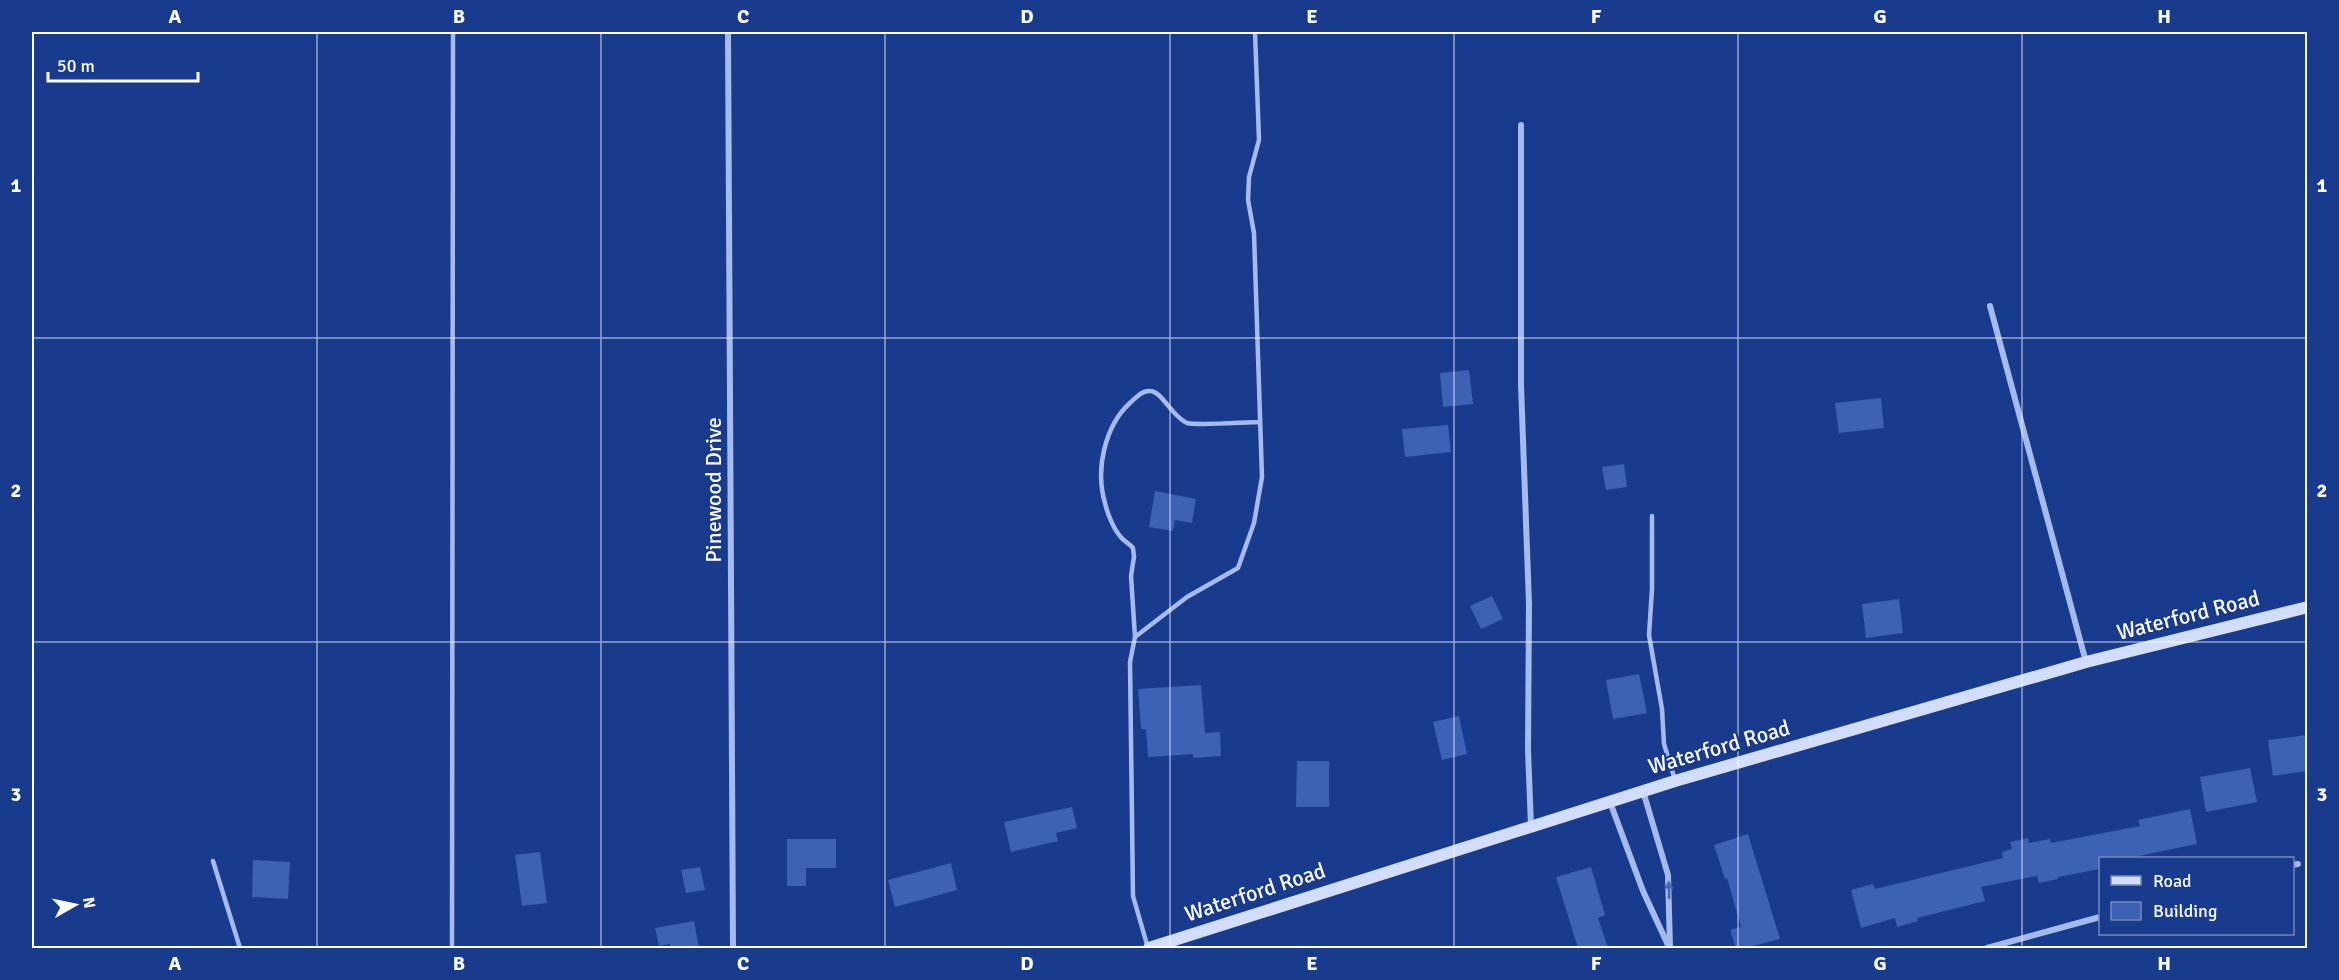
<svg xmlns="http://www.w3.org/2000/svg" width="2339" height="980" font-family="Signika,sans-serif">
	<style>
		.building { fill: #3d61b4 }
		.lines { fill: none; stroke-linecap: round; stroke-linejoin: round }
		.lane { stroke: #a5bbee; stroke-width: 4.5 }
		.street { stroke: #a5bbee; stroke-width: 6 }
		.secondary { stroke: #d2ddfa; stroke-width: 12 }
		.oneway { fill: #4a68af }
		.grid { fill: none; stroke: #fff; stroke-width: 1.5; stroke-opacity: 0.55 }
		.labels { text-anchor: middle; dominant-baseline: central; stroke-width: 4.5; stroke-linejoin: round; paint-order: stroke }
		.street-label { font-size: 22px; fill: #fff; stroke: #193b8d }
		.neatline { fill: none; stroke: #fff; stroke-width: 2 }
		.grid-label { font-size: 20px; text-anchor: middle; font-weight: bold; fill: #fff }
	</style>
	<rect width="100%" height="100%" fill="#193b8d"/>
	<path class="building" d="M 1469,370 L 1473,404 L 1443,407 L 1440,373 Z
		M 1881,398 L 1884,428 L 1839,433 L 1835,403 Z
		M 1448,425 L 1451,452 L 1405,457 L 1402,429 Z
		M 1624,464 L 1627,487 L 1606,490 L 1602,467 Z
		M 1155,491 L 1196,499 L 1192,523 L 1175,520 L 1173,531 L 1149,527 Z
		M 1492,596 L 1503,619 L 1481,629 L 1470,606 Z
		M 1899,599 L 1903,633 L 1866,638 L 1862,604 Z
		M 1639,674 L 1647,713 L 1613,719 L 1606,680 Z
		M 1201,685 L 1205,733 L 1220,732 L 1221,756 L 1193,758 L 1193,754 L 1148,757 L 1146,729 L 1141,729 L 1138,689 Z
		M 1459,716 L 1467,754 L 1442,760 L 1433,722 Z
		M 2307,735 L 2307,771 L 2273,776 L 2268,740 Z
		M 1297,761 L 1329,761 L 1329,807 L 1296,807 Z
		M 2250,768 L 2257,802 L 2206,812 L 2200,777 Z
		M 1072,807 L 1077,828 L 1056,833 L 1058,841 L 1011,852 L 1004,822 Z
		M 2190,809 L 2197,844 L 2129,858 L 2100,858 L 2100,869 L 2058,877 L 2058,879 L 2039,883 L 2037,876 L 1981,887 L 1985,901 L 1917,918 L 1918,921 L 1897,927 L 1895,918 L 1861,928 L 1851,890 L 1873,884 L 1875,889 L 2003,858 L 2002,852 L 2012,849 L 2010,842 L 2028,838 L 2029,843 L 2050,839 L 2051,843 L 2140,826 L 2138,820 Z
		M 1748,834 L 1780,939 L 1745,948 L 1736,948 L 1730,930 L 1741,927 L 1727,878 L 1725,879 L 1714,845 Z
		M 787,839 L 836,839 L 836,868 L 806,868 L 806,886 L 787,886 Z
		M 540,852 L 547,903 L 522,906 L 515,855 Z
		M 253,860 L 290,862 L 288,899 L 252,897 Z
		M 951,863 L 957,890 L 895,907 L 888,880 Z
		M 700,867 L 705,890 L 686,893 L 681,870 Z
		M 1591,867 L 1605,915 L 1598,918 L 1608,948 L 1578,948 L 1556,877 Z
		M 694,921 L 699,948 L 671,948 L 670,944 L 659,946 L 655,928 Z"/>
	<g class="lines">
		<path class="lane" d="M 1652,516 L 1652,589 L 1649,635 L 1662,709 L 1664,744 L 1675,780
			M 1135,637 L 1131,576 L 1134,557 L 1133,548 C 1129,543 1123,541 1120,536 C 1113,528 1107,512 1105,503 C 1095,469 1105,425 1131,402 C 1136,397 1143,390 1150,391 C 1162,391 1172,417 1187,423 C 1198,426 1246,422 1260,422
			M 213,861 L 240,948
			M 452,948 L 453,32
			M 1148,948 L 1133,896 L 1130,662 L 1135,637 L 1187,597 L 1238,568 L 1254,523 L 1262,477 L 1254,233 L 1248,200 L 1249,177 L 1259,140 L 1255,32"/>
		<path class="street" d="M 728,32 L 733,948
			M 1521,125 L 1521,385 L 1529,604 L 1528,750 L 1531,826
			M 1990,306 L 2086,662
			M 1643,791 L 1668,875 L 1670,948
			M 1610,802 L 1643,891 L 1668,945
			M 2292,865 L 2298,864
			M 1987,948 L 2100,917"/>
		<path class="secondary" d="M 1149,948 L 1675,781 L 2086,662 L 2308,607"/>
	</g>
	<defs><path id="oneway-solid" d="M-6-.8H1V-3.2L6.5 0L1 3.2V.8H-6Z" transform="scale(1.5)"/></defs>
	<use class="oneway" href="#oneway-solid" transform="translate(1669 890) rotate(-91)"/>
	<path class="grid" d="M 317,32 L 317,948M 601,32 L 601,948M 885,32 L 885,948M 1170,32 L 1170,948M 1454,32 L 1454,948M 1738,32 L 1738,948M 2022,32 L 2022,948M 32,338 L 2308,338M 32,642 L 2308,642"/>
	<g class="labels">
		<g class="street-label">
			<text transform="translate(713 490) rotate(-90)">Pinewood Drive</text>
			<text transform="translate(2188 615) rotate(-14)">Waterford Road</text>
			<text transform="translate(1719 747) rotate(-16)">Waterford Road</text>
			<text transform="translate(1255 892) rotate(-18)">Waterford Road</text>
		</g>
	</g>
	<rect width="2339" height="980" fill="none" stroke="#193b8d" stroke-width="66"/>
	<rect x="2099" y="857" width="195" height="78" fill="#193b8d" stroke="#7589bb" stroke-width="1.5"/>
	<rect x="2111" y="876" width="30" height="9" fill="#d2ddfa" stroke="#7589bb" stroke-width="1.5"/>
	<text x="2153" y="887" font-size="18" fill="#ffffff">Road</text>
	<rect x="2111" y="902" width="30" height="18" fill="#3d61b4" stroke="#7589bb" stroke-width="1.5"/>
	<text x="2153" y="917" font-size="18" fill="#ffffff">Building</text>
	<g transform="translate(75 905) rotate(81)" stroke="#193b8d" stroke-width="4.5" paint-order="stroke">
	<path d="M0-4.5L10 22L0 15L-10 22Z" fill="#ffffff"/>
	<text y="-9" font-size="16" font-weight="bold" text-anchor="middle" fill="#ffffff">N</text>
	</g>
	<path d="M48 72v9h150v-9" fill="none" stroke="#ffffff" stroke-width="3"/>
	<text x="57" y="72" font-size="18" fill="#ffffff" stroke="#193b8d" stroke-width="4.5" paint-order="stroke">50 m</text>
	<rect x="33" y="33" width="2273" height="914" class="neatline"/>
	<g class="grid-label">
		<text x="175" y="23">A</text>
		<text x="459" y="23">B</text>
		<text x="743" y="23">C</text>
		<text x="1027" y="23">D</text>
		<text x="1312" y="23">E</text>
		<text x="1596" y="23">F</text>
		<text x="1880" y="23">G</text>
		<text x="2164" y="23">H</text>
		<text x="16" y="192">1</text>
		<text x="2322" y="192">1</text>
		<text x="16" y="497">2</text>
		<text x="2322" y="497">2</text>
		<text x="16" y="801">3</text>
		<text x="2322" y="801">3</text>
		<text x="175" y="970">A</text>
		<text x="459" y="970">B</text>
		<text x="743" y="970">C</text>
		<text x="1027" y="970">D</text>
		<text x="1312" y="970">E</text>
		<text x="1596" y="970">F</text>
		<text x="1880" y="970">G</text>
		<text x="2164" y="970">H</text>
	</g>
</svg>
